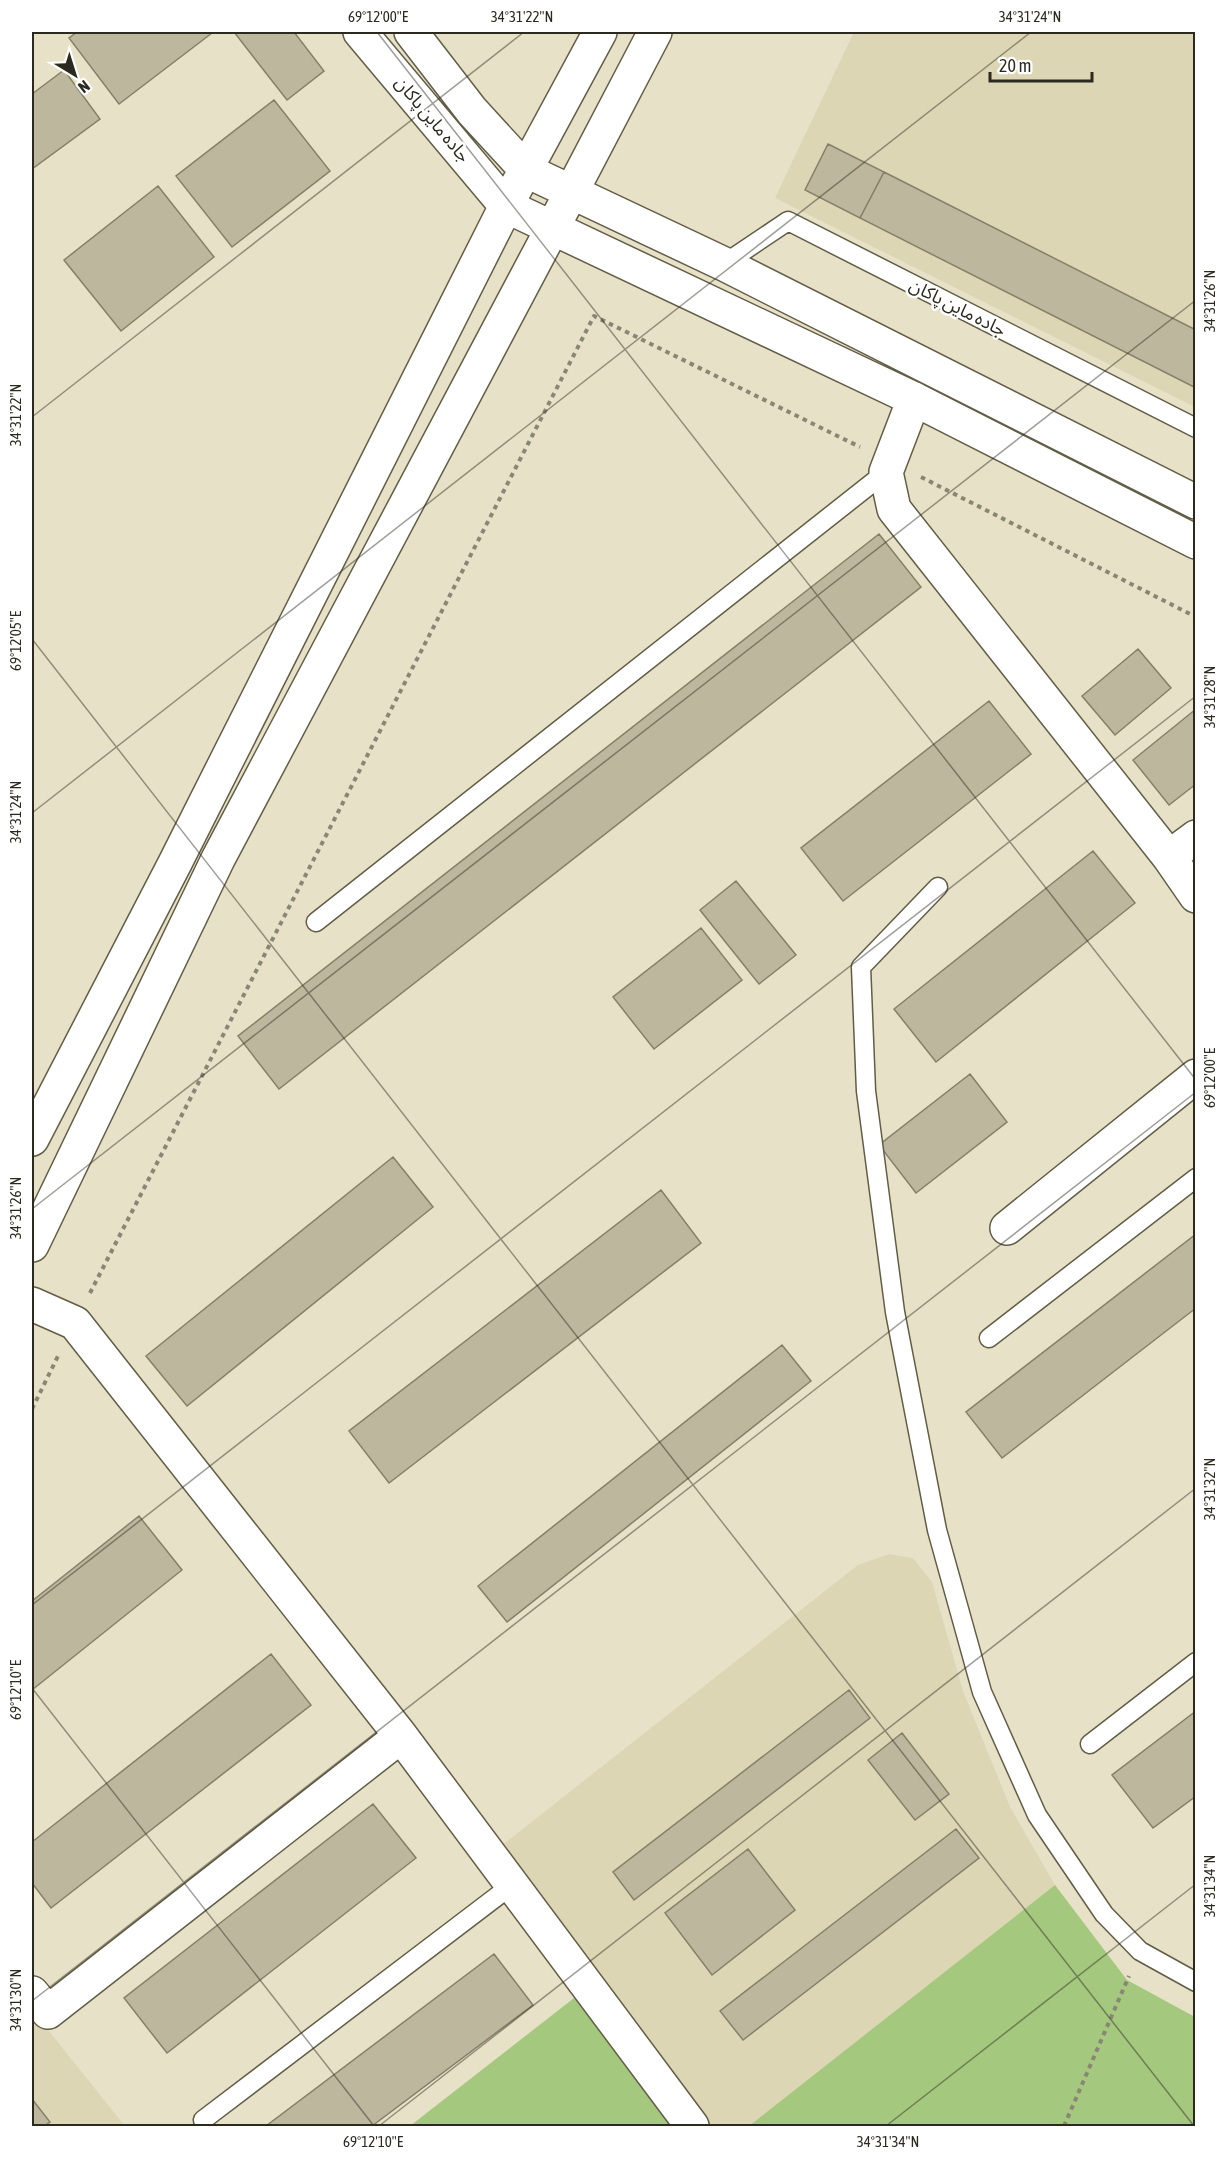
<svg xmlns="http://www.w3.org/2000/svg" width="1227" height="2158" font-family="'Asap Condensed','Noto Sans Arabic',sans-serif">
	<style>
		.built { fill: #ddd6b5 }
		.green { fill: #a4c87e }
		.building { fill: #bdb79e; stroke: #858068; stroke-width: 1.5 }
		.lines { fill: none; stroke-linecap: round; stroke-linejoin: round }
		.lane-casing { stroke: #625d46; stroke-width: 21 }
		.street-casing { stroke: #625d46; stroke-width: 36 }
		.secondary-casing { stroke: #625d46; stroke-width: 36 }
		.path { stroke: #8a8674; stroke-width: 4; stroke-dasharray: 4.5 4.5; stroke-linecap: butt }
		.lane { stroke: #fff; stroke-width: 18 }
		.street { stroke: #fff; stroke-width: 33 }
		.secondary { stroke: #fff; stroke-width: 33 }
		.ticks { fill: none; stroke: #2c291f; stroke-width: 1.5; stroke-opacity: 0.45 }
		.labels { text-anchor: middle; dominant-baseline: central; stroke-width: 5; stroke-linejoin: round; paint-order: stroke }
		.street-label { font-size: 18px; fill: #2c291f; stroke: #fff }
		.neatline { fill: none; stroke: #2c291f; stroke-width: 2 }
		.ticks-label { font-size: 15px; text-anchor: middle; fill: #2c291f }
	</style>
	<rect width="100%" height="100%" fill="#e7e1c7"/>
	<path class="built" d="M 854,32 L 1195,32 L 1195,407 L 775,198 Z
		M 889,1554 L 913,1558 L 932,1582 L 963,1691 L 1010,1807 L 1055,1885 L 749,2126 L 712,2126 L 501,1846 L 858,1565 Z
		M 32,2010 L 125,2126 L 32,2126 Z"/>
	<path class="green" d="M 1055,1885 L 1127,1980 L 1195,2017 L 1195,2126 L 749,2126 Z
		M 601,1977 L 712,2126 L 410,2126 Z"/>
	<path class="building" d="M 77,32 L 211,32 L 212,33 L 119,104 L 69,38 Z
		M 234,32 L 294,32 L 324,71 L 287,100 Z
		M 64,70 L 100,119 L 32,169 L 32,94 Z
		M 274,100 L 330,171 L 232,247 L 176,176 Z
		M 828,144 L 884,172 L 860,218 L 805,190 Z
		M 884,172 L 1196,330 L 1196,388 L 860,218 Z
		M 158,186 L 214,257 L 121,331 L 64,260 Z
		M 879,534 L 921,587 L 279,1089 L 238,1036 Z
		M 1138,649 L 1171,688 L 1115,735 L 1082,696 Z
		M 989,701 L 1031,754 L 843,901 L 801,848 Z
		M 1196,709 L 1196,784 L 1169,805 L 1133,760 Z
		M 1093,851 L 1135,903 L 936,1062 L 894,1009 Z
		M 736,881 L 796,955 L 759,984 L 700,910 Z
		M 701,928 L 742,980 L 654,1049 L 613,997 Z
		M 970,1074 L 1007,1122 L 916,1193 L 879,1145 Z
		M 393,1157 L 433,1207 L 187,1406 L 146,1356 Z
		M 661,1190 L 701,1243 L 389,1483 L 349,1431 Z
		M 1196,1234 L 1196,1308 L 1002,1458 L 966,1412 Z
		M 782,1345 L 811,1381 L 507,1622 L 478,1586 Z
		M 139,1516 L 182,1570 L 32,1690 L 32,1601 Z
		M 271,1654 L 311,1705 L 51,1908 L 32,1883 L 32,1842 Z
		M 849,1690 L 870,1718 L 634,1900 L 613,1872 Z
		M 1196,1711 L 1196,1796 L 1153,1828 L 1112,1775 Z
		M 902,1733 L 949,1794 L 915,1820 L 868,1760 Z
		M 373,1804 L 416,1858 L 167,2053 L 124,1998 Z
		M 956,1829 L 979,1858 L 743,2040 L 720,2011 Z
		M 748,1849 L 795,1910 L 712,1975 L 665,1913 Z
		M 494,1954 L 533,2005 L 372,2126 L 266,2126 Z
		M 32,2099 L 50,2122 L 44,2126 L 32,2126 Z"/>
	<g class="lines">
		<defs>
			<path id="lane" d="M 724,264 L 788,221 L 1196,428
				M 938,887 L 861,967 L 866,1091 L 895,1312 L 937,1530 L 982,1692 L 1037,1815 L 1104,1914 L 1140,1951 L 1196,1982
				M 316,922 L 886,472
				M 989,1338 L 1196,1178
				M 1090,1744 L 1196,1662
				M 203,2120 L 512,1885"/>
			<path id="street" d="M 914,399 L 886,472 L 894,509 L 1169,857 L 1196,896
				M 1169,857 L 1196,837
				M 1007,1228 L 1196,1076
				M 32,1304 L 75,1323 L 401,1736 L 692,2126
				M 32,1993 L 48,2012 L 401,1736"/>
			<path id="secondary" d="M 360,32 L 506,206 L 914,399 L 1196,542
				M 411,32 L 472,111 L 527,171 L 724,264 L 1196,502
				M 32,1139 L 175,863 L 506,206 L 600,32
				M 32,1245 L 218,859 L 552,229 L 655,32"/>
		</defs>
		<use href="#lane" class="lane-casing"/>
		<use href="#street" class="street-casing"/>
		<use href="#secondary" class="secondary-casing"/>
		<path class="path" d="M 921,477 L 1196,617
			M 90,1293 L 594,316 L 860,447
			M 32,1409 L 58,1356
			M 1064,2126 L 1129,1976"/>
		<use href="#lane" class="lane"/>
		<use href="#street" class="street"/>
		<use href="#secondary" class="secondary"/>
	</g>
	<path class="ticks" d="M 377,32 L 1196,1080M 32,417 L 524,32M 32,639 L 1194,2126M 32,813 L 1031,32M 32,1209 L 1196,300M 32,1605 L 1196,696M 32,1688 L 374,2126M 32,2001 L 1196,1092M 379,2126 L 1196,1488M 886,2126 L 1196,1884"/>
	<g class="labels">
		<g class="street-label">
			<text transform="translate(433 119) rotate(50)">جاده ماین پاکان</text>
			<text transform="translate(958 307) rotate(27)">جاده ماین پاکان</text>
		</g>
	</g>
	<rect width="1227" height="2158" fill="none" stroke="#ffffff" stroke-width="66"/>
	<g transform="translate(75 75) rotate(142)" stroke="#ffffff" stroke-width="4.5" paint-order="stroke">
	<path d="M0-4.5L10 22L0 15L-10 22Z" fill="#2c291f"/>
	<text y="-9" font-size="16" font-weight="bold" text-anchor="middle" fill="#2c291f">N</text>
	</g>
	<path d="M990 72v9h102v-9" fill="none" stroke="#2c291f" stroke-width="3"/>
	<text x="999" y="72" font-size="18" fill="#2c291f" stroke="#ffffff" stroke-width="4.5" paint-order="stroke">20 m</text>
	<rect x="33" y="33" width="1161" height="2092" class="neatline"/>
	<g class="ticks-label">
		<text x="378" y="22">69°12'00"E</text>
		<text x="522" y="22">34°31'22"N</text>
		<text x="1030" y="22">34°31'24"N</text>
		<text transform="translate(1210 301) rotate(-90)" y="5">34°31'26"N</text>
		<text transform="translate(16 415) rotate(-90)" y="5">34°31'22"N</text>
		<text transform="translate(16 641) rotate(-90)" y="5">69°12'05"E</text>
		<text transform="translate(1210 697) rotate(-90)" y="5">34°31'28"N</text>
		<text transform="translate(16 812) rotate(-90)" y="5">34°31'24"N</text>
		<text transform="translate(1210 1078) rotate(-90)" y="5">69°12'00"E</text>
		<text transform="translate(16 1208) rotate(-90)" y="5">34°31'26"N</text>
		<text transform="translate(1210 1489) rotate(-90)" y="5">34°31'32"N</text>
		<text transform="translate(16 1690) rotate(-90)" y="5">69°12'10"E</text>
		<text transform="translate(1210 1886) rotate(-90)" y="5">34°31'34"N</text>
		<text transform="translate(16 2000) rotate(-90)" y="5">34°31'30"N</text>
		<text x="373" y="2147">69°12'10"E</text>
		<text x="888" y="2147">34°31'34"N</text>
	</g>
</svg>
